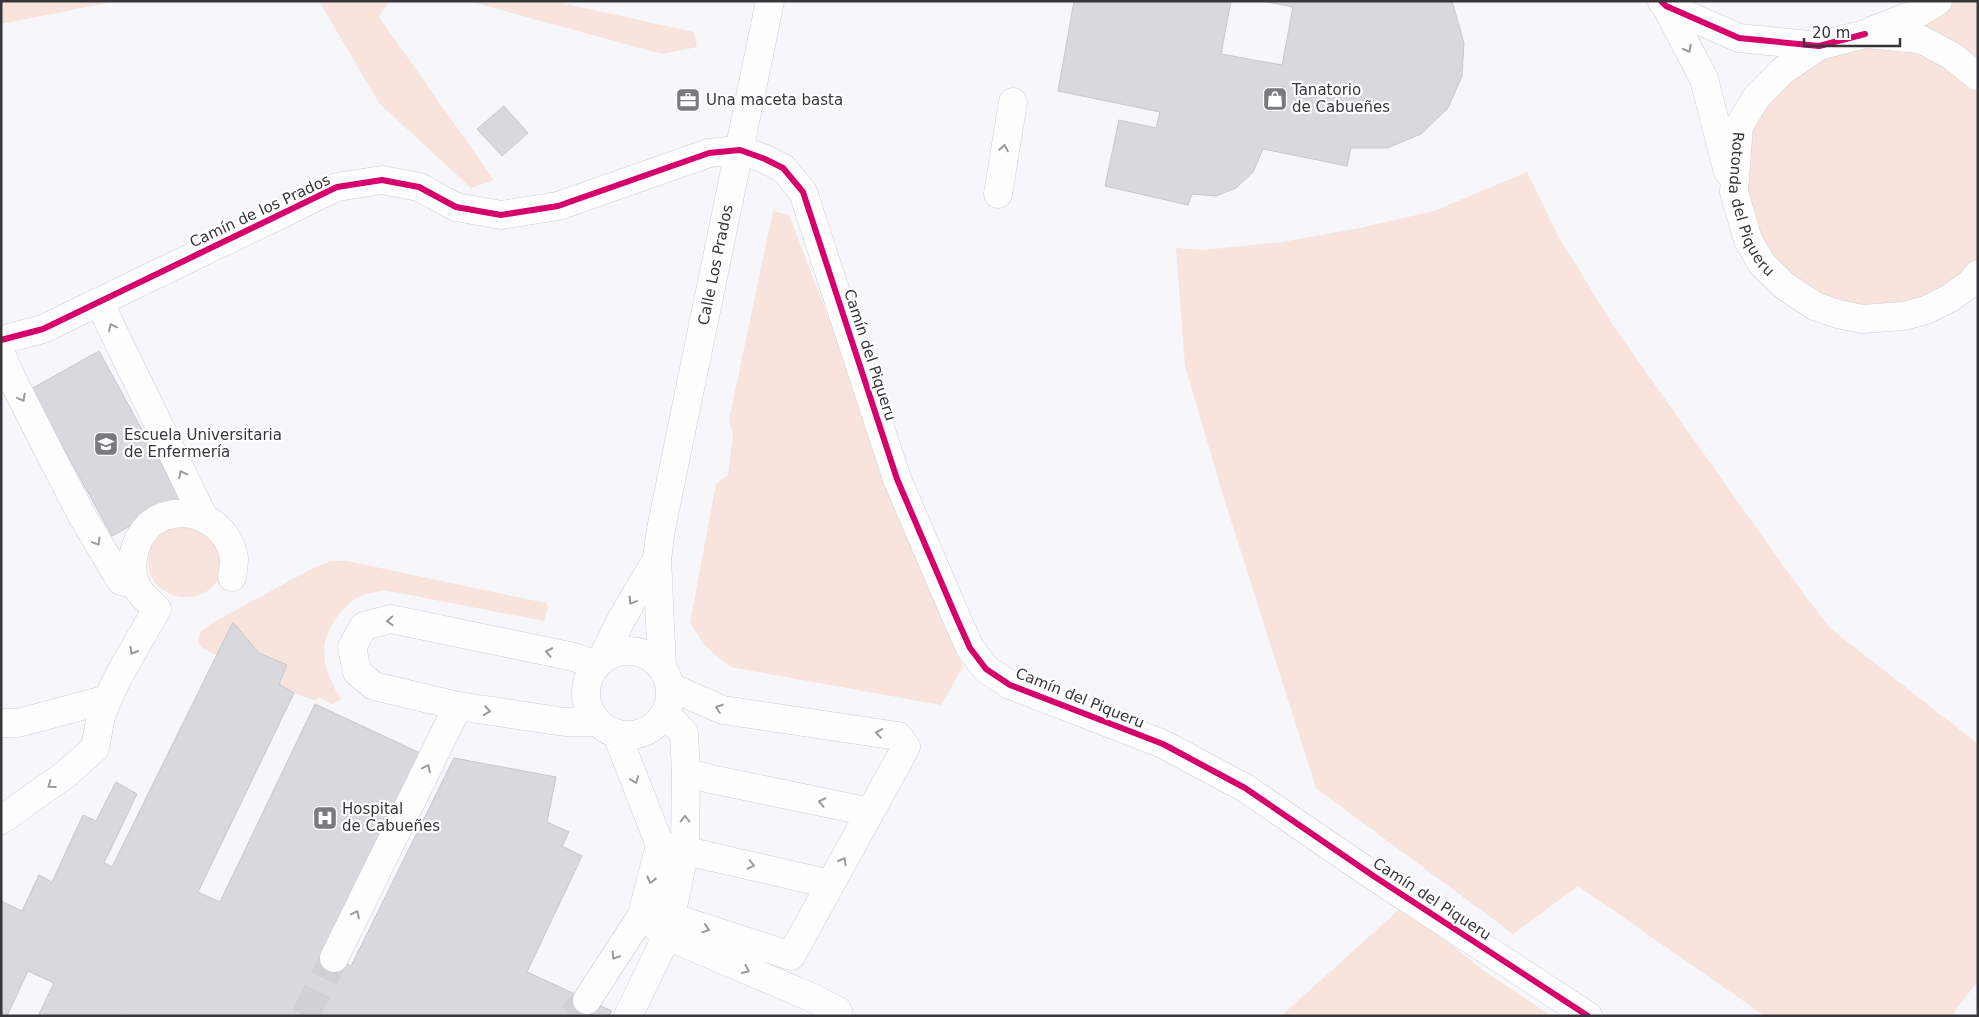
<svg xmlns="http://www.w3.org/2000/svg" width="1979" height="1017" font-family="'DejaVu Sans',sans-serif">
	<style>
		.green { fill: #f8e4dd }
		.building { fill: #d9d9dd; stroke: #c7c7cc }
		.lines { fill: none; stroke-linecap: round; stroke-linejoin: round }
		.minor-tunnel { stroke: #d0d0d5; stroke-width: 28; stroke-dasharray: 28 14; stroke-linecap: butt }
		.minor-casing { stroke: #ceced3; stroke-width: 29 }
		.minor { stroke: #fefefe; stroke-width: 28 }
		.cycleway-casing { stroke: #fff; stroke-width: 9 }
		.cycleway { stroke: #d6006c; stroke-width: 6 }
		.oneway { stroke: #9a9a9c }
		.labels { text-anchor: middle; dominant-baseline: central; stroke-width: 4.5; stroke-linejoin: round; paint-order: stroke }
		.poi-label { font-size: 15px; fill: #36363b; stroke: #fff; text-anchor: start }
		.street-label { font-size: 15px; fill: #36363b; stroke: #fff }
	</style>
	<rect width="100%" height="100%" fill="#f6f6fb"/>
	<path class="green" d="M 1,1 L 117,1 L 1,24 Z
		M 319,1 L 389,1 L 379,17 L 494,180 L 471,188 L 379,103 Z
		M 468,1 L 552,1 L 694,32 L 697,47 L 662,54 Z
		M 1938,1 L 1978,1 L 1978,274 L 1950,298 L 1838,314 L 1748,240 L 1739,126 L 1781,72 Z
		M 1527,172 L 1557,234 L 1614,327 L 1794,581 L 1830,628 L 1978,744 L 1978,981 L 1951,1016 L 1765,1016 L 1578,886 L 1513,934 L 1316,788 L 1223,495 L 1185,366 L 1176,248 L 1203,250 L 1282,242 L 1360,228 L 1434,211 Z
		M 773,211 L 789,215 L 963,667 L 941,705 L 730,667 L 704,645 L 690,623 L 716,484 L 728,475 L 733,436 L 729,420 Z
		M 191,524 L 220,547 C 221,555 223,566 221,573 C 206,615 140,598 149,555 C 151,545 156,535 165,530 C 172,526 184,525 191,524 Z
		M 331,561 L 347,561 L 546,603 L 548,608 L 544,621 L 384,590 C 377,592 368,593 361,596 C 353,599 346,607 340,613 C 316,642 322,669 341,699 L 332,704 L 319,697 L 316,701 L 294,693 L 279,684 L 286,665 L 259,653 L 233,622 L 217,655 L 202,648 L 198,641 L 201,631 L 214,622 L 313,568 Z
		M 1402,907 L 1486,972 L 1551,1016 L 1281,1016 Z"/>
	<path class="building" d="M 1074,1 L 1231,1 L 1221,54 L 1282,65 L 1293,7 L 1263,1 L 1452,1 L 1464,43 L 1462,76 L 1448,108 L 1421,134 L 1387,148 L 1351,148 L 1347,166 L 1263,149 L 1253,172 L 1236,188 L 1216,196 L 1192,194 L 1188,205 L 1105,186 L 1119,120 L 1156,128 L 1160,112 L 1058,91 Z
		M 504,106 L 528,133 L 502,156 L 477,129 Z
		M 99,351 L 180,499 L 112,536 L 31,389 Z
		M 233,622 L 259,653 L 287,665 L 279,684 L 294,693 L 198,892 L 220,902 L 315,704 L 420,753 L 324,953 L 351,966 L 454,758 L 556,777 L 547,822 L 569,832 L 562,846 L 582,856 L 527,972 L 612,1011 L 609,1016 L 132,1016 L 127,1013 L 126,1016 L 38,1016 L 54,983 L 28,971 L 7,1016 L 1,1016 L 1,901 L 22,911 L 39,875 L 52,882 L 83,815 L 96,821 L 116,782 L 137,794 L 104,863 L 112,867 Z"/>
	<g class="lines">
		<path class="minor-tunnel" d="M 305,1016 L 334,958
			M 572,1016 L 587,1000"/>
		<defs>
			<g id="minor">
				<path d="M 1662,2 L 1666,6 L 1739,38 L 1819,46"/>
				<path d="M 1666,6 L 1704,79 L 1728,172"/>
				<path d="M 1871,31 L 1920,12 L 1938,1"/>
				<path id="s1" d="M 1978,77 L 1952,56 L 1920,39 L 1865,34 L 1819,46 L 1781,72 L 1756,98 L 1739,126 L 1734,192 L 1748,240 L 1762,264 L 1786,287 L 1815,306 L 1838,314 L 1862,319 L 1904,316 L 1926,310 L 1950,298 L 1972,282 L 1978,274"/>
				<path d="M 998,194 L 1013,102"/>
				<path d="M 99,302 L 204,518"/>
				<path d="M 1,340 L 43,329 L 337,187 L 382,180 L 419,187 L 456,207 L 501,215 L 558,206 L 709,153 L 740,150 L 765,159 L 783,168 L 803,192 L 897,479 L 957,619 L 970,648 L 986,669 L 1010,685 L 1163,744 L 1245,788 L 1375,877 L 1588,1016"/>
				<path d="M 1,354 L 12,379 L 81,514 L 121,581 L 136,584"/>
				<circle cx="628" cy="693" r="42"/>
				<path d="M 602,659 L 621,620 L 657,559"/>
				<path d="M 596,665 L 574,657 L 391,619 L 364,626 L 352,647 L 357,672 L 374,686 L 458,706 L 565,722 L 596,722"/>
				<path id="s2" d="M 662,667 L 657,559 L 661,529 L 770,1"/>
				<path d="M 1,723 L 18,723 L 108,699"/>
				<path d="M 617,735 L 660,845 L 830,884"/>
				<path d="M 686,772 L 711,779 L 870,812"/>
				<path d="M 1,820 L 66,774 L 95,748 L 101,716 L 108,699 L 118,677 L 157,609 C 149,601 139,594 135,583 C 127,558 138,525 165,516 C 196,506 229,526 234,558 C 234,564 233,571 232,577"/>
				<path d="M 642,915 L 671,917 L 791,956 L 906,747 L 898,736 L 723,710 L 670,687"/>
				<path d="M 653,924 L 667,936 L 813,998 L 838,1011"/>
				<path d="M 334,958 L 458,706"/>
				<path d="M 587,1000 L 642,915 L 660,845"/>
				<path d="M 628,1016 L 667,936 L 685,849 L 686,772 L 684,733 L 665,713"/>
			</g>
		</defs>
		<use href="#minor" class="minor-casing"/>
		<use href="#minor" class="minor"/>
		<defs>
			<path id="cycleway" d="M 1661,1 L 1666,6 L 1739,38 L 1819,46 L 1865,34
				M 1,340 L 43,329 L 337,187 L 382,180 L 419,187 L 456,207 L 501,215 L 558,206 L 709,153 L 740,150 L 765,159 L 783,168 L 803,192 L 897,479 L 957,619 L 970,648 L 986,669 L 1010,685 L 1163,744 L 1245,788 L 1375,877 L 1588,1016"/>
		</defs>
		<use href="#cycleway" class="cycleway-casing"/>
		<use href="#cycleway" class="cycleway"/>
	</g>
	<defs><path id="oneway-chevron" d="M-2-3.5L2.5 0L-2 3.5" fill="none" stroke-width="1.6" stroke-linecap="round" stroke-linejoin="round" transform="scale(1.25)"/></defs>
	<g class="oneway">
		<use href="#oneway-chevron" transform="translate(1688 49) rotate(63)"/>
		<use href="#oneway-chevron" transform="translate(1004 148) rotate(-80)"/>
		<use href="#oneway-chevron" transform="translate(112 327) rotate(-116)"/>
		<use href="#oneway-chevron" transform="translate(22 398) rotate(62)"/>
		<use href="#oneway-chevron" transform="translate(182 474) rotate(-116)"/>
		<use href="#oneway-chevron" transform="translate(97 542) rotate(59)"/>
		<use href="#oneway-chevron" transform="translate(632 601) rotate(121)"/>
		<use href="#oneway-chevron" transform="translate(390 621) rotate(177)"/>
		<use href="#oneway-chevron" transform="translate(133 651) rotate(120)"/>
		<use href="#oneway-chevron" transform="translate(549 652) rotate(-168)"/>
		<use href="#oneway-chevron" transform="translate(719 708) rotate(-160)"/>
		<use href="#oneway-chevron" transform="translate(487 711) rotate(9)"/>
		<use href="#oneway-chevron" transform="translate(879 733) rotate(-172)"/>
		<use href="#oneway-chevron" transform="translate(427 768) rotate(-64)"/>
		<use href="#oneway-chevron" transform="translate(635 780) rotate(69)"/>
		<use href="#oneway-chevron" transform="translate(51 785) rotate(144)"/>
		<use href="#oneway-chevron" transform="translate(822 802) rotate(-168)"/>
		<use href="#oneway-chevron" transform="translate(685 819) rotate(-90)"/>
		<use href="#oneway-chevron" transform="translate(843 861) rotate(-61)"/>
		<use href="#oneway-chevron" transform="translate(751 865) rotate(13)"/>
		<use href="#oneway-chevron" transform="translate(651 880) rotate(104)"/>
		<use href="#oneway-chevron" transform="translate(356 914) rotate(-64)"/>
		<use href="#oneway-chevron" transform="translate(706 929) rotate(18)"/>
		<use href="#oneway-chevron" transform="translate(615 956) rotate(123)"/>
		<use href="#oneway-chevron" transform="translate(746 970) rotate(23)"/>
	</g>
	<defs>
		<symbol id="shop-square" viewBox="-11 -11 22 22"><rect x="-9" y="-9" width="18" height="18" rx="4" fill="#79797e" stroke="#fff"/><path d="M-5-2.5h2.3a2.7 3.5 0 0 1 5.4 0H5L5.5 6h-11ZM-1.5-2.5h3a1.5 2.3 0 0 0-3 0Z" fill="#fff"/></symbol>
		<symbol id="office-square" viewBox="-11 -11 22 22"><rect x="-9" y="-9" width="18" height="18" rx="4" fill="#79797e" stroke="#fff"/><path d="M-6-3h4V-5.5h4V-3h4V5H-6ZM-1-4.5V-3h2v-1.5ZM-6 0V1H6V0Z" fill="#fff"/></symbol>
		<symbol id="university-square" viewBox="-11 -11 22 22"><rect x="-9" y="-9" width="18" height="18" rx="4" fill="#79797e" stroke="#fff"/><path d="M0-5L7-2L0 1L-7-2ZM-4 1L0 2.5L4 1V4Q0 6-4 4Z" fill="#fff"/></symbol>
		<symbol id="hospital-square" viewBox="-11 -11 22 22"><rect x="-9" y="-9" width="18" height="18" rx="4" fill="#79797e" stroke="#fff"/><path d="M-5-5h3v3.5h4V-5h3V5h-3V1.5h-4V5h-3Z" fill="#fff"/></symbol>
	</defs>
	<g fill-rule="evenodd">
		<use href="#shop-square" x="1261" y="85" width="28" height="28"/>
		<use href="#office-square" x="674" y="86" width="28" height="28"/>
		<use href="#university-square" x="92" y="430" width="28" height="28"/>
		<use href="#hospital-square" x="311" y="804" width="28" height="28"/>
	</g>
	<g class="labels">
		<g class="poi-label">
			<text x="1292" y="90">Tanatorio<tspan x="1292" dy="17">de Cabueñes</tspan></text>
			<text x="706" y="100">Una maceta basta</text>
			<text x="124" y="435">Escuela Universitaria<tspan x="124" dy="17">de Enfermería</tspan></text>
			<text x="342" y="809">Hospital<tspan x="342" dy="17">de Cabueñes</tspan></text>
		</g>
		<g class="street-label">
			<text stroke="none"><textPath href="#s1" startOffset="369">Rotonda del Piqueru</textPath></text>
			<text transform="translate(260 211) rotate(-25)">Camín de los Prados</text>
			<text stroke="none"><textPath href="#s2" startOffset="408">Calle Los Prados</textPath></text>
			<text transform="translate(870 355) rotate(72)">Camín del Piqueru</text>
			<text transform="translate(1080 698) rotate(22)">Camín del Piqueru</text>
			<text transform="translate(1432 899) rotate(33)">Camín del Piqueru</text>
		</g>
	</g>
	<rect width="1979" height="1017" fill="none" stroke="#36363b" stroke-width="5"/>
	<path d="M1804 38v8h96v-8" fill="none" stroke="#36363b" stroke-width="2.5"/>
	<text x="1812" y="38" font-size="15" fill="#36363b" stroke="#ffffff" stroke-width="4" paint-order="stroke">20 m</text>
</svg>
